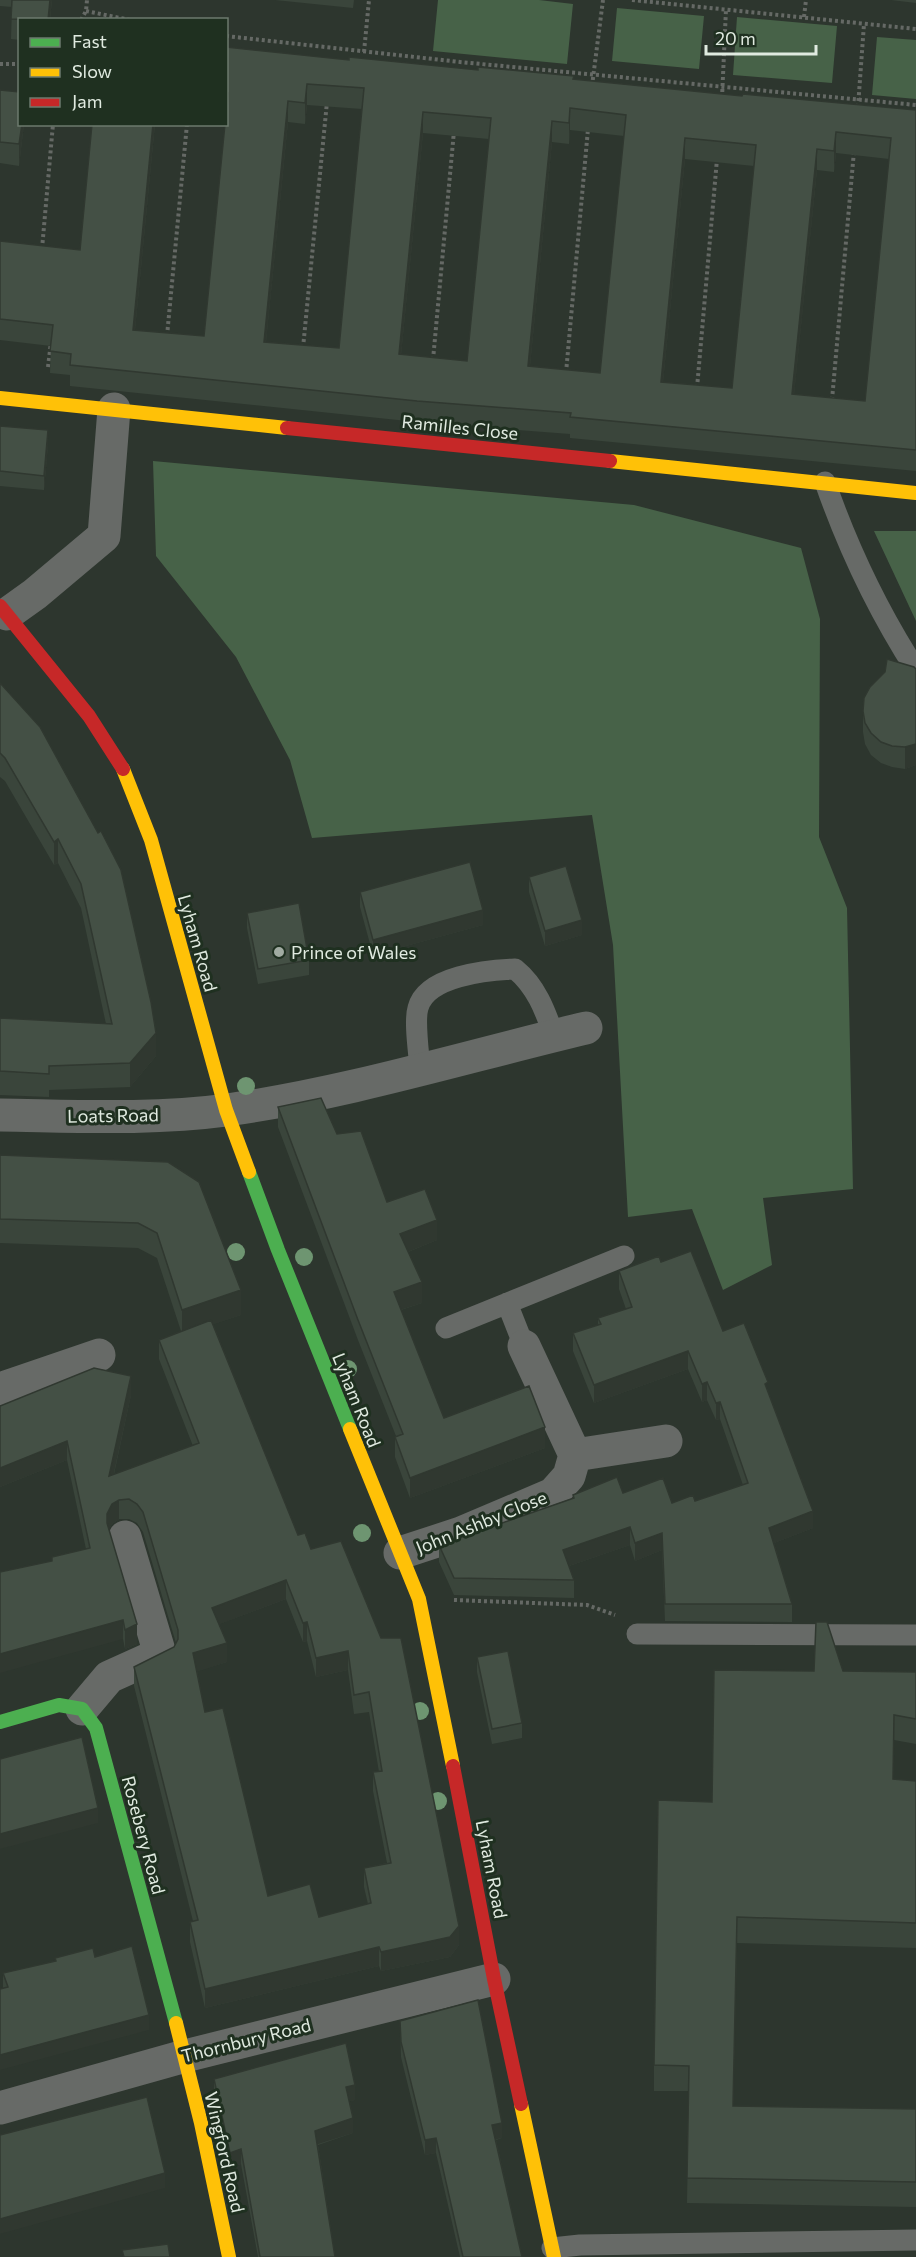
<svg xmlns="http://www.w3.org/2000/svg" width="916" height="2257" font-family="Commissioner,sans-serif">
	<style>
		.green { fill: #476248 }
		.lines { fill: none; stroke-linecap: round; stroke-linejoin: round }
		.path { stroke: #656965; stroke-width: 4; stroke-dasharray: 3 3; stroke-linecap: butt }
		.lane { stroke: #676a67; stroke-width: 21 }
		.street { stroke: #676a67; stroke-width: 33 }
		.fast { stroke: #4caf50; stroke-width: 14 }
		.slow { stroke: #ffc107; stroke-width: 14 }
		.jam { stroke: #c62828; stroke-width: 14 }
		.tree { fill: #6e9571 }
		.wall { fill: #3a453b; fill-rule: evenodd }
		.shaded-wall { fill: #303830 }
		.building { fill: #445045; stroke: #303830; stroke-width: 1.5; fill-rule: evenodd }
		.poi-dot { fill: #a1aba2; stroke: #1f3020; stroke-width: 2 }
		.labels { text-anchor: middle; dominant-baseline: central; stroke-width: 6; stroke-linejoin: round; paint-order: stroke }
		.street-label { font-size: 18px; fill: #e0eae0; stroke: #1f3020 }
		.poi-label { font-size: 18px; fill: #e0eae0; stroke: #1f3020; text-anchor: start }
	</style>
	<rect width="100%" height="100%" fill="#2d362e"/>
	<path class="green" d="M 438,0 L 539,0 L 573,4 L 567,64 L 433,51 Z
		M 617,8 L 704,16 L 699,69 L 612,61 Z
		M 737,17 L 837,26 L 832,83 L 733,75 Z
		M 877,37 L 916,40 L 916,99 L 872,95 Z
		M 153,461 L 634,505 L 801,548 L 820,619 L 819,837 L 847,908 L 853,1189 L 763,1198 L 772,1265 L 723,1290 L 692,1209 L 628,1217 L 613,945 L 592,815 L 312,838 L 290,760 L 236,657 L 156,556 Z
		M 874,531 L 916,531 L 916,621 Z"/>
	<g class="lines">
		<path class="path" d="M 632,0 L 916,29
			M 86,11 L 130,20
			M 804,17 L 806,0
			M 81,20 L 86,11 L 87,0
			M 226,36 L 460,62 L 916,105
			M 364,52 L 369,0
			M 0,64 L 20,64
			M 592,86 L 603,0
			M 722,98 L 726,9
			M 858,107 L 864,24
			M 42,249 L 53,124
			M 167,336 L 187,124
			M 303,348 L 327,102
			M 433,360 L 454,131
			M 48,367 L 51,342
			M 566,373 L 588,129
			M 697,388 L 717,159
			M 832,400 L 854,151
			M 454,1600 L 587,1605 L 615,1615"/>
		<path class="lane" d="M 825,482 C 848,548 878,611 916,670
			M 420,1069 C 419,1054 414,1021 418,1008 C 426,976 487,970 515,969 C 536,986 545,1010 554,1036
			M 507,1303 L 524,1346
			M 446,1328 L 624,1256
			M 637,1634 L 916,1635
			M 552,2248 L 580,2245 L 916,2240"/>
		<path class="street" d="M 7,614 L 35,594 L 104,536 L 114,409
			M 0,1115 C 75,1116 152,1120 227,1110 C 348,1093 468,1056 586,1028
			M 0,1389 L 99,1355
			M 575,1455 L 666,1441
			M 400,1553 L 461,1533 L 553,1494 L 569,1476 L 575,1455 L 524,1346
			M 82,1709 L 109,1677 L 160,1654 L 125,1537
			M 0,2108 L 185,2056 L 494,1979"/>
		<path class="fast" d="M 249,1172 L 278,1250 L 350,1429
			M 0,1722 L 59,1705 L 82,1709 L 96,1728 L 176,2023"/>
		<path class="slow" d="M 0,398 L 287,428
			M 610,461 L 916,493
			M 123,769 L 151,840 L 226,1110 L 249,1172
			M 350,1429 L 419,1599 L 453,1766
			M 176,2023 L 201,2123 L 229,2257
			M 521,2104 L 554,2257"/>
		<path class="jam" d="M 287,428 L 610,461
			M 0,606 L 89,716 L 123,769
			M 453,1766 L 494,1979 L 521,2104"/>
	</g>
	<g class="tree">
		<circle cx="246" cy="1086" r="9"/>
		<circle cx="236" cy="1252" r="9"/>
		<circle cx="304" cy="1257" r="9"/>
		<circle cx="348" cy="1369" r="9"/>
		<circle cx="362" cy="1533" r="9"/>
		<circle cx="420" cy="1711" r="9"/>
		<circle cx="438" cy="1801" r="9"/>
	</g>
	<path class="wall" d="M 0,0 L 52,0 L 50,20 L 20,20 L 20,40 L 11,39 L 12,7 L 0,6 Z
		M 275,0 L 354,0 L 353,8 Z
		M 891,0 L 916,0 L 916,3 Z
		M 226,47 L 349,60 L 574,79 L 742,96 L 916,110 L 916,471 L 570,438 L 570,434 L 417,422 L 70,386 L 70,375 L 50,373 L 51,346 L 0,340 L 0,241 L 80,250 L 155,124 L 135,330 L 204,336 L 226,124 ZM 307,105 L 362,109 L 339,348 L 266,342 L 288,122 L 305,124 ZM 570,130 L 624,136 L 600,373 L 530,366 L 552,142 L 569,144 ZM 423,133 L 489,139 L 467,361 L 401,355 ZM 836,153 L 889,159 L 865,401 L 794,394 L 817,170 L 834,172 ZM 685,159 L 754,166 L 732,388 L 663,382 Z
		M 0,90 L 20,124 L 24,124 L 19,166 L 0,163 Z
		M 0,426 L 48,445 L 44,490 L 0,486 Z
		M 916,669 L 916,765 L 905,769 L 892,767 L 881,763 L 871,755 L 865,744 L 863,732 L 863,711 Z
		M 0,683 L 156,1056 L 130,1087 L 49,1090 L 49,1097 L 0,1095 L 0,1018 L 106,1024 L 81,908 L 58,863 L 54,865 L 5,781 L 0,777 Z
		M 529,877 L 582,935 L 545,946 L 529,892 Z
		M 360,892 L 483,925 L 373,955 L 360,907 Z
		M 247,913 L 309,960 L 309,975 L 258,984 L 247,928 Z
		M 278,1107 L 337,1134 L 387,1202 L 437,1240 L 408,1252 L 422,1303 L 401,1310 L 444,1418 L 545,1448 L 410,1498 L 395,1457 L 395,1437 L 396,1436 L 358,1340 L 278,1127 Z
		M 0,1155 L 168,1162 L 241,1315 L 213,1324 L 298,1535 L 311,1549 L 341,1541 L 459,1945 L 450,1957 L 381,1971 L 379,1966 L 205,2008 L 190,1942 L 190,1922 L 193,1921 L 134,1686 L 134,1667 L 174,1647 L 176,1643 L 143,1532 L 137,1523 L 129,1519 L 119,1519 L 112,1524 L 109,1529 L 137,1644 L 125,1649 L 123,1639 L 52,1561 L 52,1557 L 86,1549 L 67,1460 L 0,1487 L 0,1406 L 131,1395 L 114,1474 L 193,1446 L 159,1359 L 159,1340 L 181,1331 L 157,1258 L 138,1248 L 0,1243 ZM 286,1599 L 303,1642 L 307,1641 L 316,1677 L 348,1670 L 354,1714 L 369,1712 L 379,1772 L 373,1772 L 373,1791 L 387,1863 L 364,1868 L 364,1887 L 368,1904 L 319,1917 L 268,1896 L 205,1712 L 197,1671 L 227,1662 L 219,1624 Z
		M 661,1262 L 723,1331 L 768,1392 L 813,1528 L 774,1543 L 792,1604 L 792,1622 L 665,1621 L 662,1550 L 635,1561 L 630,1545 L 569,1566 L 574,1580 L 574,1598 L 454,1595 L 439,1562 L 439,1545 L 573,1498 L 573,1495 L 623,1493 L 672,1503 L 695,1501 L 743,1485 L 720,1419 L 716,1420 L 707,1400 L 702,1402 L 688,1369 L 594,1403 L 573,1351 L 573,1333 L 598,1325 L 598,1318 L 626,1309 L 619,1289 L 619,1271 Z
		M 477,1657 L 522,1723 L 522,1738 L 492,1744 L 477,1672 Z
		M 843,1671 L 916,1672 L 916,1744 L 894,1740 L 893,1779 L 916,1781 L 916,1948 L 737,1943 L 733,2106 L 916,2109 L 916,2207 L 687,2203 L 689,2091 L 654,2091 L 654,2065 L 712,1802 Z
		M 95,1957 L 149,2030 L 3,1988 L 3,1973 Z
		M 400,2021 L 502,2138 L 496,2140 L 522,2257 L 460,2257 L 436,2153 L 425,2155 L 401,2057 Z
		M 214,2079 L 355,2100 L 349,2101 L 353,2133 L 318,2145 L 335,2257 L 258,2257 L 241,2164 L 230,2168 L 214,2094 Z"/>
	<path class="shaded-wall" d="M 50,0 L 52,0 L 50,20 L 48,20 Z
		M 307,84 L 307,105 L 305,124 L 305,103 Z
		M 288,101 L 288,122 L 264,363 L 264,342 Z
		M 570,108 L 570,130 L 569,144 L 569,123 Z
		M 423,112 L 423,133 L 399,376 L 399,354 Z
		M 552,121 L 552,142 L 528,387 L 528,366 Z
		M 22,124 L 24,124 L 19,166 L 19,144 Z
		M 153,124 L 155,124 L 133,351 L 133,330 Z
		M 836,132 L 836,153 L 834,172 L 834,151 Z
		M 685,138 L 685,159 L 661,403 L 661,382 Z
		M 817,149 L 817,170 L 792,416 L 792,394 Z
		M 48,430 L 48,445 L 44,490 L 44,476 Z
		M 916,744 L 916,765 L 905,769 L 905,747 Z
		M 58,839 L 58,863 L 54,865 L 54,842 Z
		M 483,910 L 483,925 L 373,955 L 373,940 Z
		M 582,920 L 582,935 L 545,946 L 545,931 Z
		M 156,1033 L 156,1056 L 130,1087 L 130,1063 Z
		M 437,1220 L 437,1240 L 400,1255 L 400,1234 Z
		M 422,1282 L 422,1303 L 394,1312 L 394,1292 Z
		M 241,1290 L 241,1315 L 182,1335 L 182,1310 Z
		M 688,1351 L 688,1369 L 594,1403 L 594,1385 Z
		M 131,1376 L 131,1395 L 109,1495 L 109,1476 Z
		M 707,1382 L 707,1400 L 702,1402 L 702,1384 Z
		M 720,1402 L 720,1419 L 716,1420 L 716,1403 Z
		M 545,1427 L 545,1448 L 410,1498 L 410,1478 Z
		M 67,1441 L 67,1460 L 0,1487 L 0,1468 Z
		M 119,1500 L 119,1519 L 112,1524 L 107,1533 L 107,1514 L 112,1504 Z
		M 813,1511 L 813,1528 L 769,1545 L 769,1528 Z
		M 630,1527 L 630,1545 L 563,1568 L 563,1550 Z
		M 662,1533 L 662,1550 L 635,1561 L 635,1543 Z
		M 286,1580 L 286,1599 L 212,1627 L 212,1608 Z
		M 123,1620 L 123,1639 L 0,1673 L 0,1654 Z
		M 307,1622 L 307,1641 L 303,1642 L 303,1623 Z
		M 137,1624 L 137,1644 L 125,1649 L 125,1630 Z
		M 227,1643 L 227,1662 L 193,1673 L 193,1653 Z
		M 348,1651 L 348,1670 L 316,1677 L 316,1658 Z
		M 98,1808 L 98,1823 L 0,1849 L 0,1834 Z
		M 737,1917 L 737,1943 L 733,2132 L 733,2106 Z
		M 459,1926 L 459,1945 L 450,1957 L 381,1971 L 381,1952 Z
		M 379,1947 L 379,1966 L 205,2008 L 205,1989 Z
		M 149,2015 L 149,2030 L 0,2070 L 0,2055 Z
		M 355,2085 L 355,2100 L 346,2102 L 346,2087 Z
		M 353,2118 L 353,2133 L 315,2145 L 315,2131 Z
		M 502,2123 L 502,2138 L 492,2140 L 492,2125 Z
		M 436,2138 L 436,2153 L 425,2155 L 425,2140 Z
		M 241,2149 L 241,2164 L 230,2168 L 230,2153 Z
		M 165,2173 L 165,2188 L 0,2234 L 0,2219 Z"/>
	<path class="building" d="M 12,0 L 50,0 L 48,20 L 11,19 Z
		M 226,47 L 349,60 L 349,57 L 478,70 L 478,67 L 574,76 L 573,79 L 742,96 L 743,94 L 916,110 L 916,450 L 570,417 L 571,413 L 417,401 L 70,365 L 71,354 L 50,351 L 53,325 L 0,319 L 0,241 L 80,250 L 92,124 L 153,124 L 133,330 L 204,336 L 225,124 L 226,124 L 228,93 L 226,93 ZM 307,84 L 364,88 L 339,348 L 264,342 L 288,101 L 305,103 ZM 570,108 L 626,115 L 600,373 L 528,366 L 552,121 L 569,123 ZM 423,112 L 491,118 L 467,361 L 399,354 ZM 836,132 L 891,138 L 865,401 L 792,394 L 817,149 L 834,151 ZM 685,138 L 756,145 L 732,388 L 661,382 Z
		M 0,90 L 20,92 L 20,124 L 22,124 L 19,144 L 0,142 Z
		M 0,426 L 48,430 L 44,476 L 0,471 Z
		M 887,659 L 914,667 L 916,669 L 916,744 L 905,747 L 892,746 L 881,742 L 871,733 L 865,723 L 863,711 L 864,698 L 870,687 L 885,672 Z
		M 0,683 L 40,727 L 98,833 L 101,831 L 121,870 L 151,1002 L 156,1033 L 130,1063 L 49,1066 L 49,1074 L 0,1071 L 0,1018 L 112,1024 L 81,884 L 58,839 L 54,842 L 5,758 L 0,753 Z
		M 470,862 L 483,910 L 373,940 L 360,892 Z
		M 566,866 L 582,920 L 545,931 L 529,877 Z
		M 299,903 L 309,960 L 258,969 L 247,913 Z
		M 321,1098 L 337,1134 L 361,1131 L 387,1202 L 425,1189 L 437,1220 L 400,1234 L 422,1282 L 394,1292 L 444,1418 L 529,1386 L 545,1427 L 410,1478 L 395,1437 L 403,1434 L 358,1320 L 278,1107 Z
		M 0,1155 L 168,1162 L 199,1182 L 241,1290 L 182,1310 L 157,1233 L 138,1223 L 0,1219 Z
		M 691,1251 L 723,1331 L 744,1323 L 768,1382 L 765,1384 L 813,1511 L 769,1528 L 792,1604 L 665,1604 L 662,1533 L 635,1543 L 630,1527 L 563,1550 L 574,1580 L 454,1578 L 439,1545 L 574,1498 L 573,1495 L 617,1477 L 623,1493 L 663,1478 L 672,1503 L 693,1495 L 695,1501 L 748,1483 L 720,1402 L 716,1403 L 707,1382 L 702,1384 L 688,1351 L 594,1385 L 573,1333 L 601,1324 L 598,1318 L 632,1307 L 619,1271 L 659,1256 L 661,1262 Z
		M 211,1320 L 298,1535 L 305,1533 L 311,1549 L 341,1541 L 381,1638 L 401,1638 L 459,1926 L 450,1937 L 381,1952 L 379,1947 L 205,1989 L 190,1922 L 198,1920 L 134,1667 L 174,1647 L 178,1639 L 178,1630 L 143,1512 L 137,1504 L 129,1499 L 119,1500 L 112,1504 L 107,1514 L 107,1523 L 137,1624 L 125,1630 L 123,1620 L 0,1654 L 0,1572 L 52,1561 L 52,1557 L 90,1548 L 67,1441 L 0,1468 L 0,1406 L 94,1368 L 131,1376 L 109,1476 L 199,1443 L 159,1340 ZM 286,1580 L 303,1623 L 307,1622 L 316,1658 L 348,1651 L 354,1695 L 369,1692 L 382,1771 L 373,1772 L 391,1863 L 364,1868 L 371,1903 L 319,1917 L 310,1884 L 268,1896 L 223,1708 L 205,1712 L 193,1653 L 227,1643 L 212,1608 Z
		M 816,1622 L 827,1622 L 843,1671 L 916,1672 L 916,1719 L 894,1715 L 893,1779 L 916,1781 L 916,1923 L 737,1917 L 733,2106 L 916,2109 L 916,2182 L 687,2178 L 689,2066 L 654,2065 L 658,1800 L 712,1802 L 714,1670 L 814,1671 Z
		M 508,1651 L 522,1723 L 492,1729 L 477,1657 Z
		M 82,1737 L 98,1808 L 0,1834 L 0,1759 Z
		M 132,1946 L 149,2015 L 0,2055 L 0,1989 L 8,1987 L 3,1973 L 56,1961 L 55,1958 L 93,1948 L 95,1957 Z
		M 478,2000 L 502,2123 L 492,2125 L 522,2257 L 463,2257 L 436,2138 L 425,2140 L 401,2042 L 400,2021 Z
		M 346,2043 L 355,2085 L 346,2087 L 353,2118 L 315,2131 L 335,2257 L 260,2257 L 241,2149 L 230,2153 L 214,2079 Z
		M 147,2097 L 165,2173 L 0,2219 L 0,2135 Z
		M 168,2244 L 170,2257 L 124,2257 L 122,2250 Z"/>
	<circle class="poi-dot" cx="279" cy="952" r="6"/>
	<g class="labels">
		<g class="street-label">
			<text transform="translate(460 427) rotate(6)">Ramilles Close</text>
			<text transform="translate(198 943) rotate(74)">Lyham Road</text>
			<text transform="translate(113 1115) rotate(-1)">Loats Road</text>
			<text transform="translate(357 1400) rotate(68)">Lyham Road</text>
			<text transform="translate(481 1522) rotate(-22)">John Ashby Close</text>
			<text transform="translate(144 1835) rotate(75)">Rosebery Road</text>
			<text transform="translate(492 1869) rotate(79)">Lyham Road</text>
			<text transform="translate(246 2040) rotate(-14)">Thornbury Road</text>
			<text transform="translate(225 2152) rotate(77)">Wingford Road</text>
		</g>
		<g class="poi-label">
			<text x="291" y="952">Prince of Wales</text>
		</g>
	</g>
	<rect x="18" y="18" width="210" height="108" fill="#1f3020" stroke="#6c7a6d" stroke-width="1.5"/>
	<rect x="30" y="38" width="30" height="9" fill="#4caf50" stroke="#6c7a6d" stroke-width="1.5"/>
	<text x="72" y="48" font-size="18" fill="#e0eae0">Fast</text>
	<rect x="30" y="68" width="30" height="9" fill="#ffc107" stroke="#6c7a6d" stroke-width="1.5"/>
	<text x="72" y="78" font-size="18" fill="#e0eae0">Slow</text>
	<rect x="30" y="98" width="30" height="9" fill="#c62828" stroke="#6c7a6d" stroke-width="1.5"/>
	<text x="72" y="108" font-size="18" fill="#e0eae0">Jam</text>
	<path d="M706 45v9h110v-9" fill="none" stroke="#e0eae0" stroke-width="3"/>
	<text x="715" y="45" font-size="18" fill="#e0eae0" stroke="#1f3020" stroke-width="4.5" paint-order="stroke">20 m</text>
</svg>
